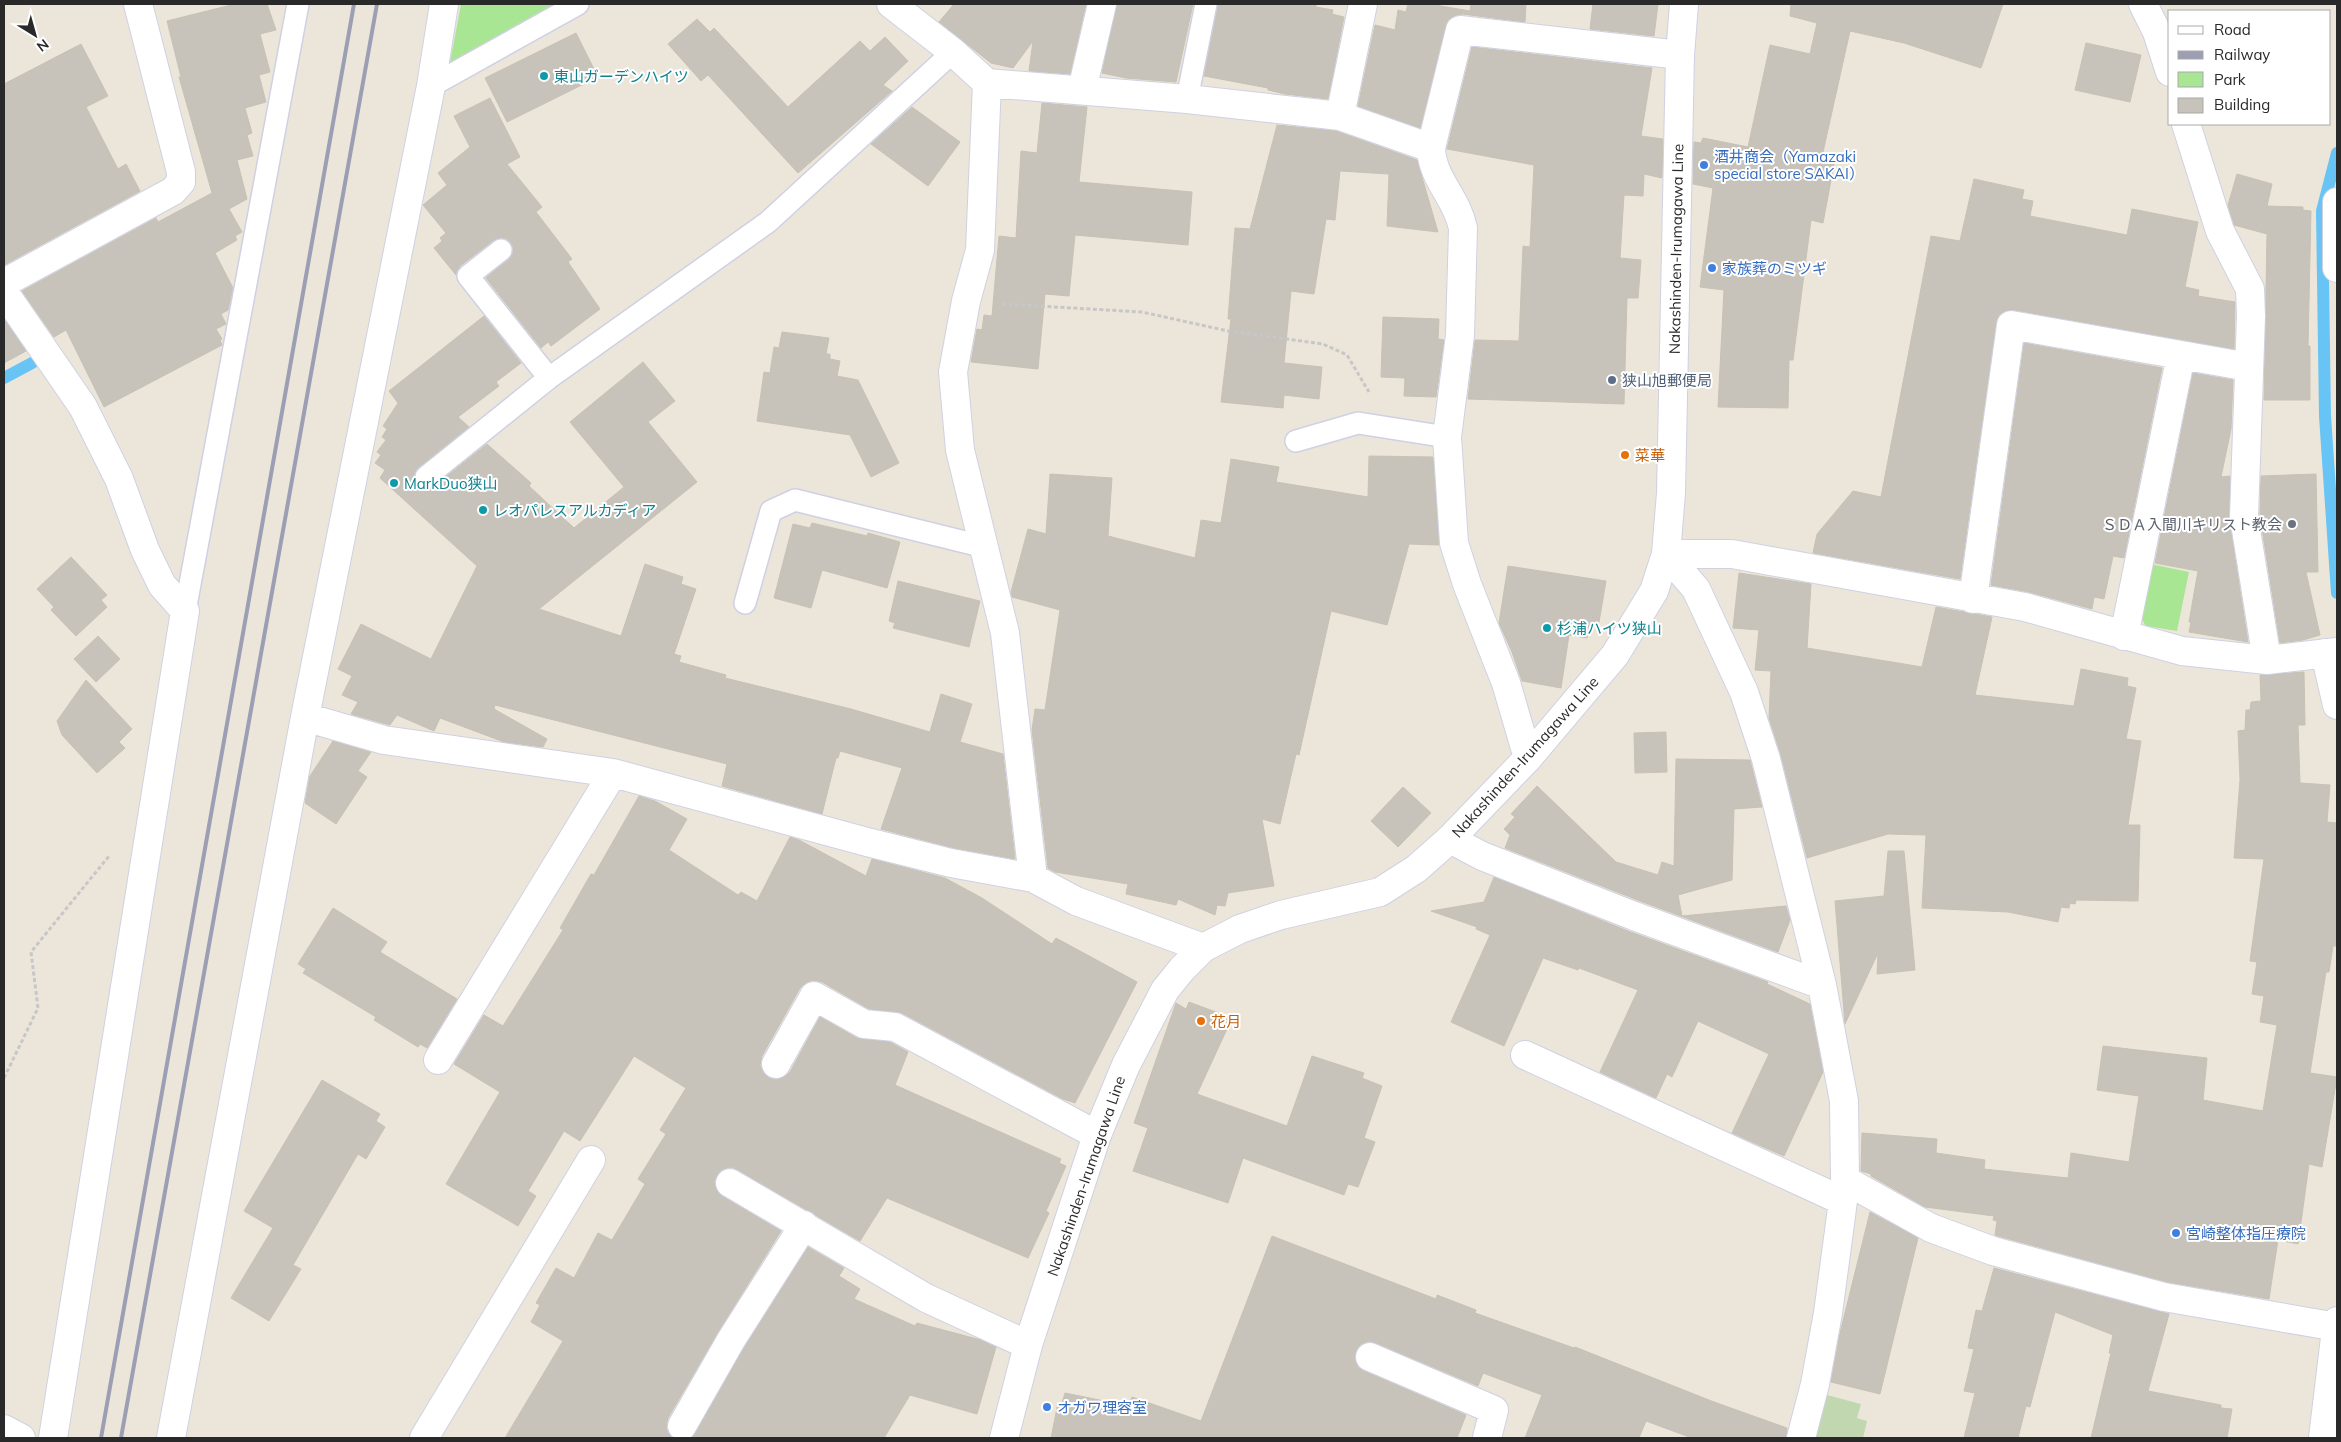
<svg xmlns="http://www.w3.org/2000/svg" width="2341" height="1442" font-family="Mulish,'Noto Sans JP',sans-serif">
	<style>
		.green { fill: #a9e693 }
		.cemetery { fill: #c0d7b0 }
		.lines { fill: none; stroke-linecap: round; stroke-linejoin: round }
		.stream { stroke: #67c4f4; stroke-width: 12 }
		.building { fill: #c7c2ba; stroke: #c7c2b3 }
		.lane-casing { stroke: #cfd1e3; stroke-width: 24 }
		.street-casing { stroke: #cfd1e3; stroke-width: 30 }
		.secondary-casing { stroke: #cfd1e3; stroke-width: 30 }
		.path { stroke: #c7c7c7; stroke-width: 3; stroke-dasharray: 4 2.5; stroke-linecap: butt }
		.lane { stroke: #fff; stroke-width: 21 }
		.street { stroke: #fff; stroke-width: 28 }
		.secondary { stroke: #fff; stroke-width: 28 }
		.rail { stroke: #9c9eb4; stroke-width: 4 }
		.culture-dot { fill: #0f9aa8; stroke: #fff; stroke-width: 2 }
		.shop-dot { fill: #3f7fe0; stroke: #fff; stroke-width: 2 }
		.service-dot { fill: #5c6f8a; stroke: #fff; stroke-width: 2 }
		.food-dot { fill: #e8710a; stroke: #fff; stroke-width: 2 }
		.worship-dot { fill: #6b7280; stroke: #fff; stroke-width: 2 }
		.labels { text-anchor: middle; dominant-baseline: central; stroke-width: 4; stroke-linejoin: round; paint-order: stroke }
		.culture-label { font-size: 15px; fill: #0d838f; stroke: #fff; text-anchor: start }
		.shop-label { font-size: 15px; fill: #366cbe; stroke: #fff; text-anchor: start }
		.street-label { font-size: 15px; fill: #292929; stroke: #fff }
		.service-label { font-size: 15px; fill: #4e5e75; stroke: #fff; text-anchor: start }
		.food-label { font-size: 15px; fill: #c56008; stroke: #fff; text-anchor: start }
		.worship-label { font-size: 15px; fill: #5b616d; stroke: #fff; text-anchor: end }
	</style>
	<rect width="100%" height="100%" fill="#ece6da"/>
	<path class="green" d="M 461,4 L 555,4 L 449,68 Z
		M 2146,563 L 2189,572 L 2177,631 L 2146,626 L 2136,611 Z"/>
	<path class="cemetery" d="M 1823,1394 L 1861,1404 L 1857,1418 L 1867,1421 L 1863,1438 L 1810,1438 Z"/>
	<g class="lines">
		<path class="stream" d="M 2337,153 L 2322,211 L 2325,416 L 2337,593
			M 4,378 L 32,363"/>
	</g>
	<path class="building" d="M 235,4 L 267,4 L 276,30 L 260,34 L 270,72 L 259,75 L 266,102 L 245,108 L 252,133 L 247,135 L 253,156 L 237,160 L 247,199 L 229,209 L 242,232 L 235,236 L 237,240 L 215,253 L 233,288 L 228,310 L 221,314 L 226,324 L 216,329 L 222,339 L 220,340 L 222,345 L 104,407 L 66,330 L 54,337 L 22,291 L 156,218 L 158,222 L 212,193 L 179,77 L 181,77 L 167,21 Z
		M 954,4 L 1086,4 L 1070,74 L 1029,71 L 1033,41 L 1013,68 L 991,63 L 939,22 Z
		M 1117,4 L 1193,4 L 1176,82 L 1126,78 L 1102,73 Z
		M 1218,4 L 1316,4 L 1316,7 L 1333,10 L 1332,14 L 1344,17 L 1328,99 L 1285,94 L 1268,90 L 1268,88 L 1204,76 Z
		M 1408,4 L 1429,4 L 1470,11 L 1471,4 L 1526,4 L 1525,22 L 1462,14 L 1454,16 L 1448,20 L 1420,128 L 1358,106 L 1375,25 L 1395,30 L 1398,10 L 1406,12 Z
		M 1593,4 L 1658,4 L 1654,36 L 1590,29 Z
		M 1791,4 L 2003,4 L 1981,68 L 1904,43 L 1850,31 L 1821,161 L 1834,164 L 1823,223 L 1811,220 L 1793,360 L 1789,360 L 1788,408 L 1718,407 L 1724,290 L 1700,287 L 1713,188 L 1693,184 L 1694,142 L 1701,143 L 1703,138 L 1748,147 L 1770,45 L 1810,54 L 1817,23 L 1790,16 Z
		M 697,19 L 710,32 L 714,28 L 788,107 L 860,41 L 870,51 L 885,37 L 908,61 L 883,85 L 892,91 L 798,173 L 708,75 L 701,81 L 668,44 Z
		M 576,33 L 598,77 L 507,122 L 485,78 Z
		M 2086,43 L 2141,55 L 2130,102 L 2075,90 Z
		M 81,44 L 108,96 L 86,107 L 118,169 L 126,164 L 140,191 L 4,265 L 4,84 Z
		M 1472,47 L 1652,68 L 1641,136 L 1663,139 L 1662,178 L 1644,174 L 1643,196 L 1624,195 L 1620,258 L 1641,260 L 1638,298 L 1627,298 L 1624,404 L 1468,399 L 1475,340 L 1519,341 L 1523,246 L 1530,247 L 1534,165 L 1447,149 Z
		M 490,98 L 520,157 L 507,164 L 542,207 L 536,212 L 572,259 L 568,262 L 600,309 L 551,346 L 548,342 L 541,348 L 486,278 L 512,255 L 513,248 L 510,242 L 505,238 L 494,240 L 460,266 L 456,275 L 434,248 L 442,241 L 440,238 L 446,233 L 423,205 L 447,185 L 438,173 L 470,147 L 454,116 Z
		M 1042,103 L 1087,107 L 1079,182 L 1192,192 L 1188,245 L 1075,235 L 1069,296 L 1045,294 L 1038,369 L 971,362 L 977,329 L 982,330 L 984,315 L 992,316 L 999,236 L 1016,238 L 1021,151 L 1037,153 Z
		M 912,107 L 960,142 L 928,186 L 871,144 Z
		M 1277,125 L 1336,131 L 1417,160 L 1438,232 L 1387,226 L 1389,174 L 1340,171 L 1335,220 L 1326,219 L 1314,294 L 1291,291 L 1284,363 L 1322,367 L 1319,399 L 1284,395 L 1283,408 L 1221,402 L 1231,319 L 1228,319 L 1235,228 L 1250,229 Z
		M 2237,174 L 2272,184 L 2267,206 L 2303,207 L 2303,210 L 2311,211 L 2308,346 L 2310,346 L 2310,400 L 2264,400 L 2267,234 L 2234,225 L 2228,205 Z
		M 1974,179 L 2024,190 L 2022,199 L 2033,201 L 2030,216 L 2127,235 L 2132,209 L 2198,222 L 2185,287 L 2199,290 L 2198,296 L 2235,302 L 2234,349 L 2014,310 L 2005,311 L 1999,315 L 1996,323 L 1960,579 L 1813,553 L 1817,534 L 1853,491 L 1881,497 L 1931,236 L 1960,241 Z
		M 484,316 L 521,363 L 496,382 L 499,386 L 458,417 L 469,427 L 418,468 L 414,478 L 417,485 L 422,489 L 433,487 L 487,444 L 531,483 L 529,486 L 574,528 L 624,487 L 570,422 L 643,362 L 675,401 L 648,422 L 697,482 L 539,609 L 621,636 L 645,564 L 683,577 L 681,584 L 696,589 L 674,654 L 681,656 L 679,662 L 726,675 L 725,678 L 851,709 L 930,732 L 941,694 L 972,704 L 960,742 L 1003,754 L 1015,859 L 954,848 L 881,829 L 902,768 L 840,751 L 838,758 L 836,758 L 822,814 L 722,786 L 727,764 L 495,705 L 494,709 L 547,739 L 543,747 L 504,742 L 440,718 L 434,731 L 397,715 L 390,725 L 351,714 L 358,702 L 342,695 L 352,676 L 338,669 L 361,624 L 431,659 L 477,566 L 380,478 L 385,470 L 375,463 L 381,455 L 377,452 L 386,440 L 382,437 L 387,429 L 383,426 L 398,403 L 389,391 Z
		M 1383,317 L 1439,319 L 1438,339 L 1444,340 L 1436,397 L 1404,396 L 1405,378 L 1381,377 Z
		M 4,319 L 26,351 L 4,363 Z
		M 782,332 L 829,338 L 826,354 L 830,354 L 830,359 L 840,361 L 837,376 L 858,380 L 899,463 L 871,477 L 850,435 L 757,421 L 764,372 L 770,373 L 774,347 L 779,348 Z
		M 2024,343 L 2162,368 L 2124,558 L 2113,556 L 2104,599 L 2094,597 L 2092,609 L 2029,592 L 1991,585 Z
		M 2193,373 L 2233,380 L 2231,429 L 2221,477 L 2230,476 L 2229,519 L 2248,642 L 2189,632 L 2191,622 L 2189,622 L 2198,571 L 2155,563 Z
		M 1369,456 L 1433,457 L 1439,545 L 1409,544 L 1387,625 L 1331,611 L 1299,755 L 1296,754 L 1280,824 L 1262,819 L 1274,886 L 1228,893 L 1225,906 L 1217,905 L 1215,915 L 1178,899 L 1176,905 L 1126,894 L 1128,884 L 1055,872 L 1048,868 L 1032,730 L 1035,709 L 1045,710 L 1060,610 L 1012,597 L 1011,592 L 1028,529 L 1046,534 L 1050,474 L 1112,478 L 1108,536 L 1195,558 L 1201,520 L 1221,523 L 1231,459 L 1279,467 L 1276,482 L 1368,497 Z
		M 2316,474 L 2318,572 L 2306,572 L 2320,635 L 2303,640 L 2280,643 L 2260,516 L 2261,476 Z
		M 812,523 L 867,536 L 868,533 L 900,542 L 887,588 L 822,570 L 811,608 L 774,598 L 793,524 L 810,528 Z
		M 71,557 L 107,595 L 101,600 L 107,607 L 76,636 L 51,610 L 54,607 L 37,589 Z
		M 1508,566 L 1606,581 L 1599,622 L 1595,621 L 1593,631 L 1588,631 L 1587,638 L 1569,635 L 1561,688 L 1522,681 L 1512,652 L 1499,623 Z
		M 1739,573 L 1811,584 L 1807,648 L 1922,667 L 1936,607 L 1992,617 L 1975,695 L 2074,706 L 2081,669 L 2128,678 L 2127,686 L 2136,688 L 2126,739 L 2141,741 L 2128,825 L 2140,825 L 2138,901 L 2076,900 L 2075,904 L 2070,903 L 2069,908 L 2061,907 L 2058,922 L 2008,912 L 1922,908 L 1926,835 L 1888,834 L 1807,858 L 1781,755 L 1769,718 L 1771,671 L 1755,670 L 1759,630 L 1733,628 Z
		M 898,581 L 980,601 L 969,647 L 893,628 L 895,623 L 889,621 Z
		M 98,636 L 120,659 L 96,682 L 74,659 Z
		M 2304,672 L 2305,725 L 2298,725 L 2300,783 L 2330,785 L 2327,822 L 2337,823 L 2337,946 L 2333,946 L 2329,972 L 2326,972 L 2310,1073 L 2337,1077 L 2322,1167 L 2309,1164 L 2298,1244 L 2278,1240 L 2269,1299 L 2167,1282 L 1998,1236 L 1995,1235 L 1997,1221 L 1993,1220 L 1994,1216 L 1925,1207 L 1871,1176 L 1871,1174 L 1861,1171 L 1862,1133 L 1937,1139 L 1936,1153 L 1985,1160 L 1984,1169 L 2068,1178 L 2071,1153 L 2129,1162 L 2139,1096 L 2097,1090 L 2103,1046 L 2207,1058 L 2203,1100 L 2263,1111 L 2277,1025 L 2260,1022 L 2264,996 L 2252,994 L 2257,962 L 2250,961 L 2264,859 L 2234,858 L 2240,780 L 2238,731 L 2245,730 L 2246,710 L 2250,710 L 2251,702 L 2261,701 L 2260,675 Z
		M 86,680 L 132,729 L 119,742 L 125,748 L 97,773 L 62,735 L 57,721 Z
		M 1666,732 L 1667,772 L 1635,773 L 1634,733 Z
		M 333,741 L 371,752 L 358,771 L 367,777 L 336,824 L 305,803 L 310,776 Z
		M 1676,759 L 1750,760 L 1762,807 L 1734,809 L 1732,880 L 1678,895 L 1682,916 L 1786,906 L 1790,920 L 1778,952 L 1640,901 L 1505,848 L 1510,835 L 1504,829 L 1515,817 L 1511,814 L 1537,786 L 1616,862 L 1658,875 L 1662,862 L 1674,866 Z
		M 1403,787 L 1431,813 L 1398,847 L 1371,821 Z
		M 639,796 L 655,801 L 687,819 L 669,850 L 738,895 L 741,892 L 757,901 L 790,837 L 799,840 L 866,876 L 872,859 L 945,878 L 982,898 L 1052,944 L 1056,938 L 1137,982 L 1075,1103 L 1063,1099 L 902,1013 L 869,1009 L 822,982 L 813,980 L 806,983 L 800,988 L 762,1056 L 760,1065 L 763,1072 L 769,1078 L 776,1080 L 784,1077 L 790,1072 L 820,1017 L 857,1038 L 890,1042 L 908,1052 L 895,1085 L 1061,1159 L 1059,1163 L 1066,1166 L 1046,1211 L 1049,1213 L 1028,1258 L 887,1198 L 860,1241 L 738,1170 L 731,1167 L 723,1169 L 717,1175 L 714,1182 L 717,1191 L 722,1196 L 781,1231 L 718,1332 L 668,1418 L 666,1427 L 668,1433 L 673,1438 L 505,1438 L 563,1341 L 531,1322 L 540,1305 L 536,1303 L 556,1268 L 574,1278 L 598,1233 L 612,1240 L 645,1184 L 638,1179 L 666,1134 L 660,1130 L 686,1088 L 634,1056 L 580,1141 L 564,1131 L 528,1191 L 536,1196 L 518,1226 L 446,1184 L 500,1092 L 454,1064 L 484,1015 L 503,1026 L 563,930 L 560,928 L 591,874 L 594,875 Z
		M 1888,851 L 1904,851 L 1915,970 L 1877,974 L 1878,953 L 1845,1024 L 1835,901 L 1884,896 Z
		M 1494,877 L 1628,931 L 1768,982 L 1767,984 L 1810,1004 L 1823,1072 L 1784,1156 L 1732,1133 L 1769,1054 L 1698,1021 L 1672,1077 L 1667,1074 L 1656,1098 L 1600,1072 L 1638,990 L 1579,968 L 1578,970 L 1543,958 L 1504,1046 L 1451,1022 L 1490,935 L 1476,929 L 1477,927 L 1431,911 L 1484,902 Z
		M 333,908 L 387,942 L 380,952 L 457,999 L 427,1048 L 420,1044 L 418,1047 L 374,1020 L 376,1017 L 303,973 L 306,969 L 298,964 Z
		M 1189,1002 L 1232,1018 L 1197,1094 L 1287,1126 L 1312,1056 L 1364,1073 L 1362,1078 L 1382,1086 L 1364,1138 L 1375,1142 L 1358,1187 L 1348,1184 L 1344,1195 L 1243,1158 L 1228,1203 L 1133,1171 L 1148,1128 L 1134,1123 L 1176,1003 L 1186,1009 Z
		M 322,1080 L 380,1114 L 376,1121 L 385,1127 L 366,1159 L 358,1154 L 293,1265 L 301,1269 L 269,1321 L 231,1298 L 273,1228 L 244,1211 Z
		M 1870,1212 L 1918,1238 L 1880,1394 L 1831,1382 L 1840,1333 Z
		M 1272,1236 L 1436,1299 L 1437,1295 L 1476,1310 L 1475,1313 L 1574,1348 L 1575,1347 L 1714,1402 L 1787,1428 L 1786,1438 L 1692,1438 L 1646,1421 L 1639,1438 L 1525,1438 L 1542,1395 L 1483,1373 L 1478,1386 L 1376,1343 L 1369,1341 L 1360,1345 L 1356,1351 L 1355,1359 L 1358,1367 L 1364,1371 L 1466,1415 L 1457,1438 L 1051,1438 L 1058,1403 L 1062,1403 L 1065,1393 L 1129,1406 L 1132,1397 L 1201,1421 Z
		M 808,1247 L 844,1268 L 839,1276 L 860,1289 L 854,1299 L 915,1326 L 917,1323 L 981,1340 L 996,1347 L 977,1414 L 910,1395 L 884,1438 L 691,1438 L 744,1348 Z
		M 1994,1268 L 2169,1314 L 2148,1391 L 2221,1405 L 2221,1408 L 2232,1409 L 2227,1438 L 2091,1438 L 2111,1353 L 2109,1353 L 2113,1335 L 2055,1312 L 2030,1407 L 2026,1406 L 2018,1438 L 1964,1438 L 1975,1393 L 1964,1391 L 1974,1349 L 1968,1348 L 1976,1310 L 1982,1311 Z"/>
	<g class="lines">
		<defs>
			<path id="lane" d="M 431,86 L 578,4
				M 1187,99 L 1206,4
				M 501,250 L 468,276 L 549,378
				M 1296,441 L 1358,423 L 1447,437
				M 426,477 L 549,378 L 768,222 L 953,52
				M 745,603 L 771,511 L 795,500 L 985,547
				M 185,611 L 298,4"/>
			<path id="street" d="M 891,4 L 953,52 L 987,83 L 1187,99 L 1340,116 L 1431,148 C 1432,179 1457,198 1463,228 L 1460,335 L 1447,437 L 1454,543 L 1467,584 L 1506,683 L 1528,758
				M 2143,4 L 2157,32 L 2170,72
				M 987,83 L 980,250 L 966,301 L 953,372 L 960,450 L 1005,633 L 1033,878
				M 1082,90 L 1102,4
				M 1340,116 L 1363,4
				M 2186,124 L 2220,231 L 2250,289 L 2251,316 L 2244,517 L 2267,660
				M 1431,148 L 1460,30 L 1680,55
				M 2337,202 L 2337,268
				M 4,283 L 173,191 L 181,182 L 181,172 L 138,4
				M 4,292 L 83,407 L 119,479 L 145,550 L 162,585 L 185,611 L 53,1438
				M 1666,554 L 1696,589 L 1744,692 L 1766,759 L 1822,985 L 1844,1101 L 1845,1180 L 1843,1201 L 1828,1313 L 1815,1384 L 1801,1438
				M 1666,554 L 1732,554 L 2025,607 L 2182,651 L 2267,660 L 2337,652
				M 1973,599 L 2011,325 L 2249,367
				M 2124,636 L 2181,355
				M 2325,653 L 2337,705
				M 305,717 L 384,740 L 613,773 L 867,842 L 951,863 L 1033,878 L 1076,901 L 1203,948
				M 1450,839 L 1482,856 L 1634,916 L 1822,985
				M 1525,1055 L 1843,1201
				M 438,1060 L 613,773
				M 776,1064 L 814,996 L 864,1024 L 895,1027 L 1097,1135
				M 1845,1180 L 1931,1228 L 1993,1251 L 2164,1297 L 2337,1327
				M 730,1183 L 926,1298 L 1028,1345
				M 1370,1357 L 1494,1410 L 1487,1438
				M 682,1426 L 731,1340 L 804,1225
				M 4,1429 L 21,1438
				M 171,1438 L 305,717 L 431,86 L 444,4
				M 424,1438 L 591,1160
				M 2323,1438 L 2337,1321"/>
			<path id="secondary" d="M 1004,1438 L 1028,1345 L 1097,1135 L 1126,1065 L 1165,990 L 1182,969 L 1203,948 L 1240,929 L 1281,915 L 1380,892 L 1416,869 L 1450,839 L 1528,758 L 1615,655 L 1654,591 L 1666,554 L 1671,493 L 1680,55 L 1684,4"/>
		</defs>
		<use href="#lane" class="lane-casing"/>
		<use href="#street" class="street-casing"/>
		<use href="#secondary" class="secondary-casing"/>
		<path class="path" d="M 1002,304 L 1142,312 L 1228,331 L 1323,344 L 1347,355 L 1369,392
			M 4,1078 L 38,1008 L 31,952 L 109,856"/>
		<use href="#lane" class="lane"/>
		<use href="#street" class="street"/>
		<use href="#secondary" class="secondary"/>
		<path class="rail" d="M 101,1438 L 354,4
			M 121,1438 L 377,4"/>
	</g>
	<g class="culture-dot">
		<circle cx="544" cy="76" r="5"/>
		<circle cx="394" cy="483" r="5"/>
		<circle cx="483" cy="510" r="5"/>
		<circle cx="1547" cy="628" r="5"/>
	</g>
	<g class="shop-dot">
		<circle cx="1704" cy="165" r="5"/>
		<circle cx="1712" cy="268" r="5"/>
		<circle cx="2176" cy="1233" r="5"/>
		<circle cx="1047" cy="1407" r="5"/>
	</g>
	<circle class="service-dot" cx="1612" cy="380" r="5"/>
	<g class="food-dot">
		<circle cx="1625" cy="455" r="5"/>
		<circle cx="1201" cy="1021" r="5"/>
	</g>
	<circle class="worship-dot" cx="2292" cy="524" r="5"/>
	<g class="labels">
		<g class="culture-label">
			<text x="554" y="76">東山ガーデンハイツ</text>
			<text x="404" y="483">MarkDuo狭山</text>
			<text x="493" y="510">レオパレスアルカディア</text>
			<text x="1557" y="628">杉浦ハイツ狭山</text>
		</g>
		<g class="shop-label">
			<text x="1714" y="156">酒井商会（Yamazaki<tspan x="1714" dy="17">special store SAKAI）</tspan></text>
			<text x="1722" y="268">家族葬のミツギ</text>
			<text x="2186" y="1233">宮崎整体指圧療院</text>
			<text x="1057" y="1407">オガワ理容室</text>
		</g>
		<g class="street-label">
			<text transform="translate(1676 249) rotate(-89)">Nakashinden-Irumagawa Line</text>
			<text transform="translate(1525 757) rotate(-48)">Nakashinden-Irumagawa Line</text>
			<text transform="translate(1086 1176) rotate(-71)">Nakashinden-Irumagawa Line</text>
		</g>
		<g class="service-label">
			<text x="1622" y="380">狭山旭郵便局</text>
		</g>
		<g class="food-label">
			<text x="1635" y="455">菜華</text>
			<text x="1211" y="1021">花月</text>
		</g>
		<g class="worship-label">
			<text x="2282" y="524">ＳＤＡ入間川キリスト教会</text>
		</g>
	</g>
	<rect width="2341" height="1442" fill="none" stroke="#292929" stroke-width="10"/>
	<rect x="2168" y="10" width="162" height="115" fill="#ffffff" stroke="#a9a9a9"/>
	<rect x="2178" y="26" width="25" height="8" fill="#ffffff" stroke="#a9a9a9"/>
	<text x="2214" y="35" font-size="15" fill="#292929">Road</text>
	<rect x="2178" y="51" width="25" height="8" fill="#9c9eb4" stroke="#a9a9a9"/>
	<text x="2214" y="60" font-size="15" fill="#292929">Railway</text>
	<rect x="2178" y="72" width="25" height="15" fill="#a9e693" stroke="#a9a9a9"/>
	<text x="2214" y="85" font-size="15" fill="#292929">Park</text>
	<rect x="2178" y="98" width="25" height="15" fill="#c7c2ba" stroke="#a9a9a9"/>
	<text x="2214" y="110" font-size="15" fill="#292929">Building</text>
	<g transform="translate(35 35) rotate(143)" stroke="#ffffff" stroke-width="4" paint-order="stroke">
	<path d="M0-4L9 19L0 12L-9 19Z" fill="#292929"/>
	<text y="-8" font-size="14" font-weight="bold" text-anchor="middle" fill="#292929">N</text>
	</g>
</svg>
